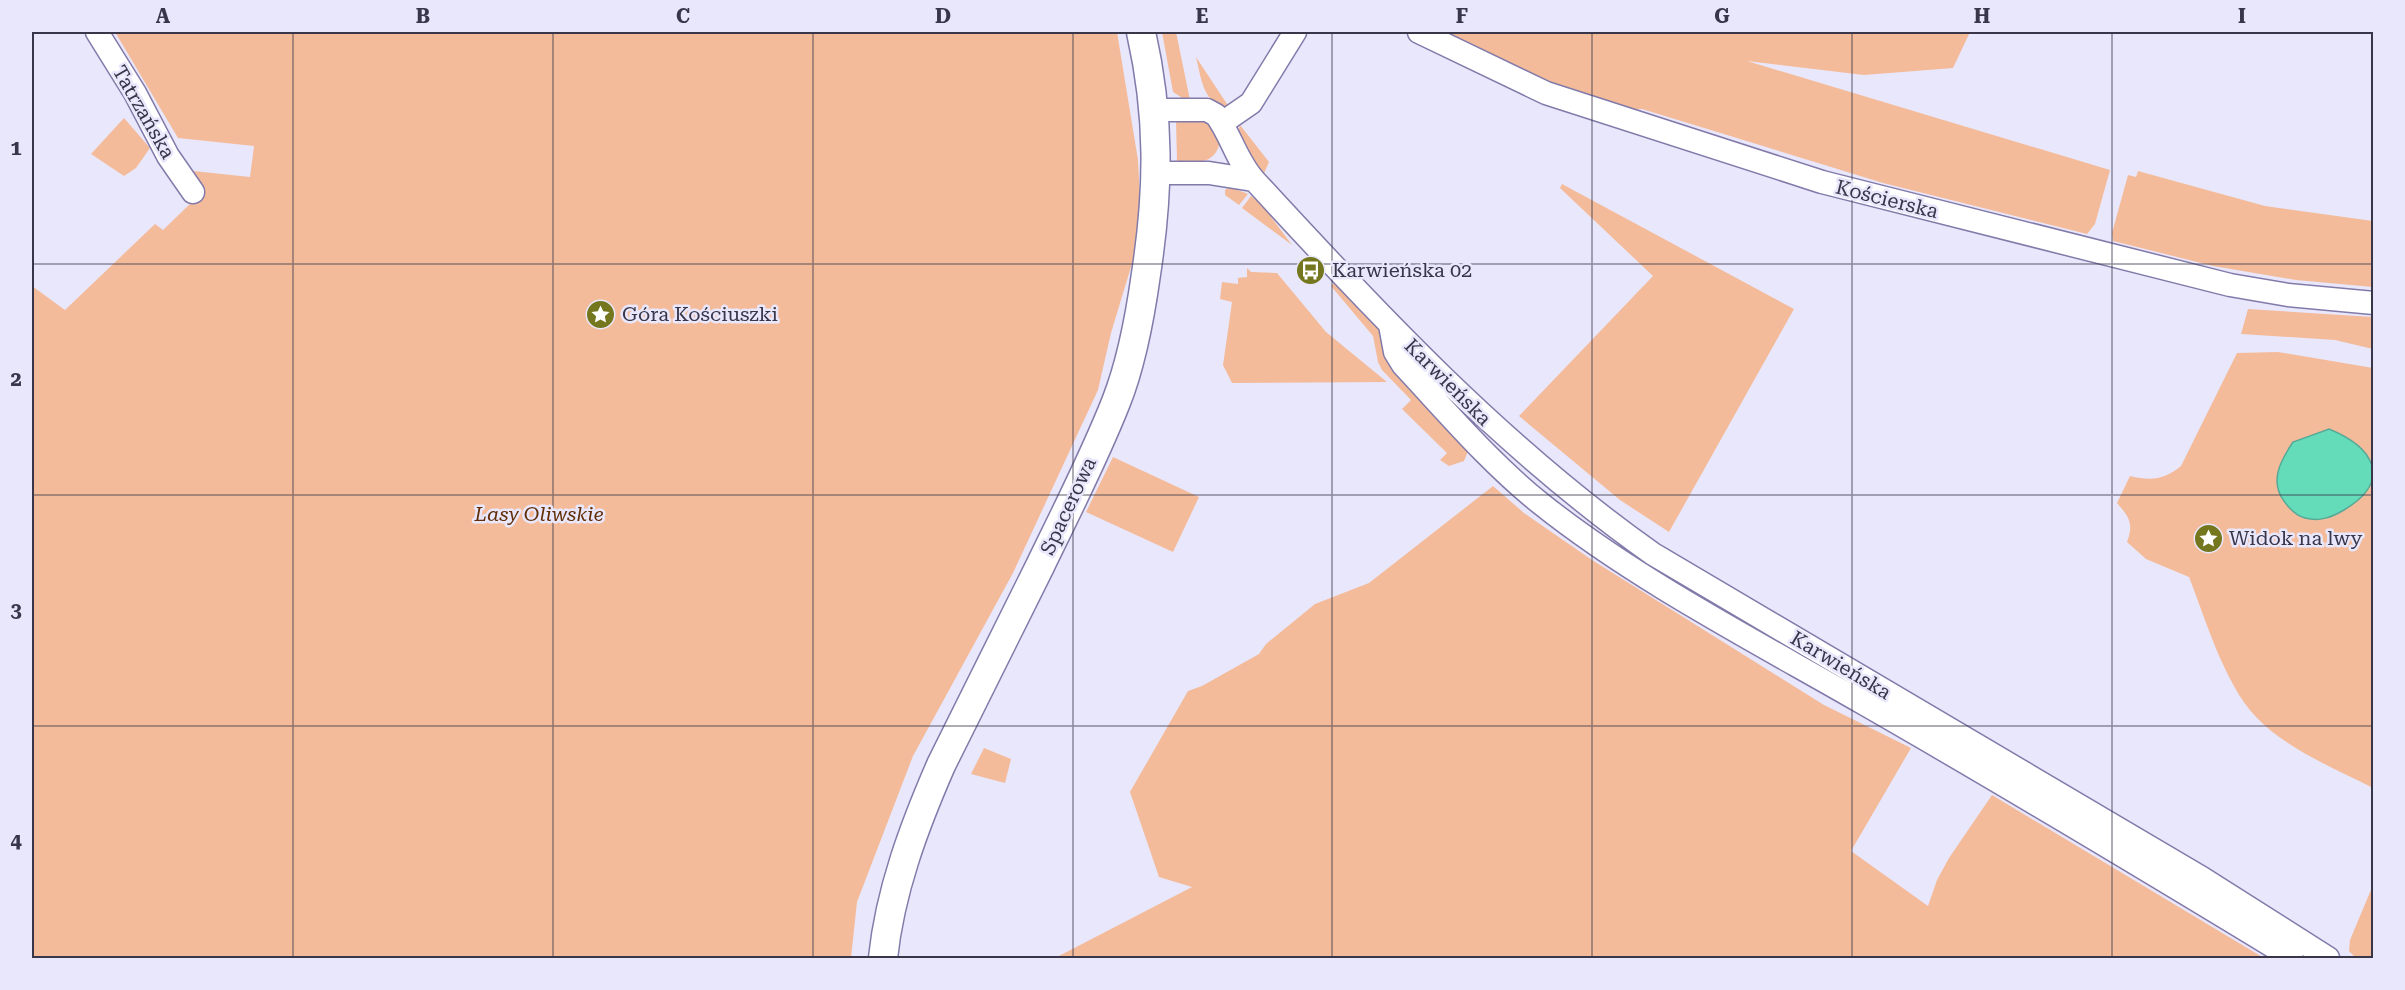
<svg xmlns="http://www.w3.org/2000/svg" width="2405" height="990" font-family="'Roboto Serif',serif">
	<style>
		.green { fill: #f4bb9a }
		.water { fill: #64dcb9; stroke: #57aa98; stroke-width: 1.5 }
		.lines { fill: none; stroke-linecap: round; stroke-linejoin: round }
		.minor-casing { stroke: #827baa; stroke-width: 25 }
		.major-casing { stroke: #827baa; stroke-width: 31 }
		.minor { stroke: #fff; stroke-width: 22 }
		.major { stroke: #fff; stroke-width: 28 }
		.grid { fill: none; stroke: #39364a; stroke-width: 1.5; stroke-opacity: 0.55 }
		.labels { text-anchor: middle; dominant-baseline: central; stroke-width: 5; stroke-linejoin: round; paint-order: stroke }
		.street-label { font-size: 20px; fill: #39364a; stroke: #e9e7fb }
		.poi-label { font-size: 20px; fill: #39364a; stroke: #e9e7fb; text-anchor: start }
		.park-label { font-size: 20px; font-style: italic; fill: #632e06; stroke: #e9e7fb }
		.neatline { fill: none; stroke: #39364a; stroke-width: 2 }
		.grid-label { font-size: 20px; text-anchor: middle; font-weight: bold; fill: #39364a }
	</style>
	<rect width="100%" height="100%" fill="#e9e7fb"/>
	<path class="green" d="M 115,32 L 1117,32 L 1138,160 L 1141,218 L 1134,257 L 1111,333 L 1098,390 L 1013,573 L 913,756 L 857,902 L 851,958 L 32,958 L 32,286 L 65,310 L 155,224 L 163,230 L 192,202 L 184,170 L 250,177 L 254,146 L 178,138 Z
		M 1162,32 L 1176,32 L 1190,100 L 1184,99 L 1173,92 Z
		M 1443,32 L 1970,32 L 1953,68 L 1864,75 L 1747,61 L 2110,170 L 2095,224 L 2087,234 L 1883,183 L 1642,109 C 1597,114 1487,53 1443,32 Z
		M 1196,57 L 1229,107 C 1203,106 1201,77 1196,57 Z
		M 124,118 L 150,148 L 136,168 L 124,176 L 91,154 Z
		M 1176,121 L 1208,121 L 1220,141 C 1216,164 1197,164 1177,161 Z
		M 1240,125 L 1269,162 L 1262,178 L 1237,135 Z
		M 2138,171 L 2265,206 L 2373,221 L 2373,287 L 2296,280 L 2213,266 L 2113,241 L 2112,233 L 2128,175 L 2136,177 Z
		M 1562,184 L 1794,309 L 1669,532 L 1620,500 L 1519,416 L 1653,276 L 1560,188 Z
		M 1230,187 L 1248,194 L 1239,205 L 1225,195 L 1225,190 Z
		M 1251,196 L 1263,206 L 1292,245 L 1242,208 Z
		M 1247,268 L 1251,272 L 1277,273 L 1326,332 L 1387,382 L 1232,383 L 1223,365 L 1232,302 L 1220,299 L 1222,282 L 1238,284 L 1238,278 L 1247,277 Z
		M 1334,283 L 1356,299 L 1469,449 L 1464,461 L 1449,466 L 1440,460 L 1447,453 L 1402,409 L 1411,400 L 1382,370 L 1378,362 L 1373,336 L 1331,286 Z
		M 2248,309 L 2373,317 L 2373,349 L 2335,340 L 2241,334 Z
		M 2278,352 L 2373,368 L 2373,788 C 2334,768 2288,750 2256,717 C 2224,683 2206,620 2189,577 L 2146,559 L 2127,542 C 2134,523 2129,517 2117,503 L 2130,476 C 2151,481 2164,480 2181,466 L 2237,353 Z
		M 1113,457 L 1199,497 L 1173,552 L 1086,512 Z
		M 1493,486 L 1524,513 L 1592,560 L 1824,705 L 1911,748 L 1851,851 L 1928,906 L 1937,880 L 1949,858 L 1992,795 L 2264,958 L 1055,958 L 1192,887 L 1159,877 L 1130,792 L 1188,691 L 1202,686 L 1259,654 L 1266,644 L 1315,604 L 1369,583 Z
		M 984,748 L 1011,759 L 1005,783 L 971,774 Z
		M 2373,885 L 2373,958 L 2356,958 L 2349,951 L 2350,940 Z"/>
	<path class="water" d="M 2329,429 C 2373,447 2394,480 2344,510 C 2332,517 2320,522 2305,518 C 2296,516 2289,508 2284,501 C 2269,481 2281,460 2293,442 Z"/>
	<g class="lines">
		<defs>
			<path id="minor" d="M 97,32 L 135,93 L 168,156 L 193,192
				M 1419,32 L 1546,93 L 1822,182 L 2230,285 L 2288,295 L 2374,303
				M 1155,110 L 1207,110 L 1216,115 C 1231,135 1237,162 1255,181 C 1378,315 1504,449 1653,554 L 2202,878 L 2328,958
				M 1222,123 L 1251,103 L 1295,32
				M 1157,173 L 1209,173 L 1253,180
				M 1390,325 L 1395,352 L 1403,365 C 1447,412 1489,462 1540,503 C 1635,579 1755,641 1861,702 C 2006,785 2149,871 2292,958"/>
			<path id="major" d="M 883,958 C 890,891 914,827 941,765 C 974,699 1007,633 1040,566 C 1066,512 1094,458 1116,402 C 1132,362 1140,317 1146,274 C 1159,189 1160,116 1141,32"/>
		</defs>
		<use href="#minor" class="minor-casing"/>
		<use href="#major" class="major-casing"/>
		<use href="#minor" class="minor"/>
		<use href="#major" class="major"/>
	</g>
	<path class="grid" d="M 293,32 L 293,958M 553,32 L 553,958M 813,32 L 813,958M 1073,32 L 1073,958M 1332,32 L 1332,958M 1592,32 L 1592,958M 1852,32 L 1852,958M 2112,32 L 2112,958M 32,264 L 2374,264M 32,495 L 2374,495M 32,726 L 2374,726"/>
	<defs>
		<symbol id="bus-disc" viewBox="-11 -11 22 22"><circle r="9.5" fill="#75771f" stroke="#e9e7fb"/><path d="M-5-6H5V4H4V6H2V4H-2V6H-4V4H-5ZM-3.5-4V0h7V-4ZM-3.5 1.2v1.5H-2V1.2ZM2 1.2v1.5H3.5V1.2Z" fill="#fff"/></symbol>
		<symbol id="sight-disc" viewBox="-11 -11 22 22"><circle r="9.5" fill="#75771f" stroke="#e9e7fb"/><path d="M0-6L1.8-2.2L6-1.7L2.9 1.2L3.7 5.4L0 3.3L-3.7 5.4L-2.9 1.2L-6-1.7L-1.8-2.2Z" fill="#fff"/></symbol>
	</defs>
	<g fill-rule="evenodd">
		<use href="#bus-disc" x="1294" y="254" width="33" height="33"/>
		<use href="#sight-disc" x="584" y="298" width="33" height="33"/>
		<use href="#sight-disc" x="2192" y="522" width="33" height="33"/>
	</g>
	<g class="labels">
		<g class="street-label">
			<text transform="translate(144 112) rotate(60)">Tatrzańska</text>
			<text transform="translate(1887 199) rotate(14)">Kościerska</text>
			<text transform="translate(1448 382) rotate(45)">Karwieńska</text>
			<text transform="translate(1068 506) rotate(-65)">Spacerowa</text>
			<text transform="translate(1841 665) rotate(31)">Karwieńska</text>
		</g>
		<g class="poi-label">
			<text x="1332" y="270">Karwieńska 02</text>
			<text x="622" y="314">Góra Kościuszki</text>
			<text x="2229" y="538">Widok na lwy</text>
		</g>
		<g class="park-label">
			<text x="539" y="514">Lasy Oliwskie</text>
		</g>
	</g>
	<rect width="2405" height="990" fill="none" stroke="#e9e7fb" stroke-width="66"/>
	<rect x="33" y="33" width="2339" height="924" class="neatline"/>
	<g class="grid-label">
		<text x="163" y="23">A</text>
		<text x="423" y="23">B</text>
		<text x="683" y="23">C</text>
		<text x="943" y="23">D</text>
		<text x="1202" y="23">E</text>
		<text x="1462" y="23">F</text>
		<text x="1722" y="23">G</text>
		<text x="1982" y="23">H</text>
		<text x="2242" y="23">I</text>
		<text x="16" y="155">1</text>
		<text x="16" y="386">2</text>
		<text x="16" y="617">3</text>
		<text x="16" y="848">4</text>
	</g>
</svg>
